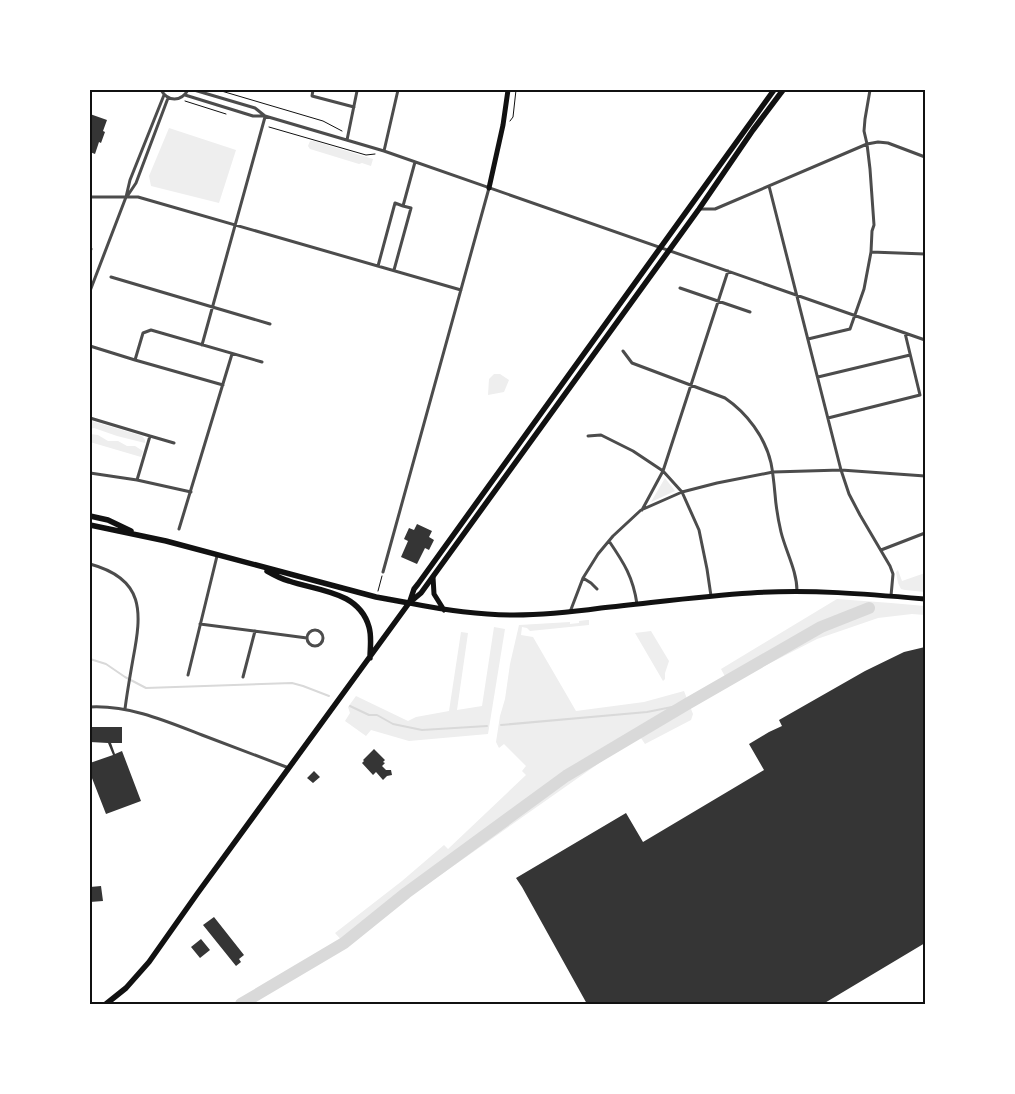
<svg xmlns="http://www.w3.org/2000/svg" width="1015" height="1094" font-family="'Noto Sans',sans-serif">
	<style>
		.green { fill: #eee }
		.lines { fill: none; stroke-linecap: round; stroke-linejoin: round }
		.stream { stroke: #d9d9d9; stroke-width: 2 }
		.river { stroke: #d9d9d9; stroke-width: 12 }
		.building { fill: #353535 }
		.path { stroke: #111; stroke-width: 1 }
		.minor { stroke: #4c4c4c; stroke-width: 3 }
		.secondary { stroke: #111; stroke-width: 5 }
		.primary { stroke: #111; stroke-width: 5.5 }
		.neatline { fill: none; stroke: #111; stroke-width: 2 }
	</style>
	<rect width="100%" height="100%" fill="#fff"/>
	<path class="green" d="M 169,128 L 236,150 L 219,203 L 151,186 L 149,176 Z
		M 310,141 L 314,141 L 373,159 L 371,166 L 362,163 L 359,164 L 310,149 L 308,146 Z
		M 494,374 L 500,374 L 509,380 L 504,392 L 488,395 L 489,379 Z
		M 92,421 L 142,436 L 145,440 L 145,443 L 117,436 L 94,428 L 90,429 L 90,422 Z
		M 90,434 L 98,435 L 108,441 L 118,441 L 127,446 L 135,446 L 143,451 L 141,457 L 90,442 Z
		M 665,478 L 675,491 L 651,502 Z
		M 898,570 L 902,581 L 925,573 L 925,592 L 905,590 L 901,589 L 898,583 L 896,572 Z
		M 837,599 L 891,603 L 925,606 L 925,615 L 912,614 L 878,618 L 817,639 L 729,684 L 721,669 Z
		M 587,620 L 589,620 L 589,625 L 530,631 L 527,628 L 522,627 L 521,635 L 533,637 L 576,711 L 644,702 L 684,691 L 693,714 L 691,720 L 645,744 L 639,735 L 344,943 L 335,933 L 402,881 L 444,845 L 448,849 L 526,775 L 522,771 L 526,766 L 504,744 L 499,748 L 496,742 L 500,716 L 505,699 L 510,664 L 519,625 L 570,622 L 570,624 L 579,623 L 579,621 Z
		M 494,627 L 505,629 L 488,734 L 409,741 L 371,730 L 366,736 L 345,721 L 350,713 L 348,707 L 356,696 L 408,721 L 416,717 L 449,711 L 461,632 L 468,633 L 457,710 L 482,706 Z
		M 651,631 L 669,661 L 665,673 L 665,679 L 663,681 L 635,633 Z"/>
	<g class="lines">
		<path class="stream" d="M 90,659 L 106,664 L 125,677 L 146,688 L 292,683 L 303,686 L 329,696
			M 350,706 L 369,715 L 377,715 L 393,724 L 422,730 L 487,726
			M 501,725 L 647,712 L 687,704"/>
		<path class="river" d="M 241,1004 L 344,943 L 406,893 L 566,776 L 687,704 L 821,627 L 869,608"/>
	</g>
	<path class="building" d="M 90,114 L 107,120 L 103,131 L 105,132 L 101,143 L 99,142 L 95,154 L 90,152 Z
		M 417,524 L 432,531 L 429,537 L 434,540 L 429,550 L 425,548 L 417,564 L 401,557 L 408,541 L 404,539 L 409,528 L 414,530 Z
		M 925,647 L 925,943 L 823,1004 L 587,1004 L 522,887 L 516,878 L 626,813 L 643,842 L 764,770 L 749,744 L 769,732 L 782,726 L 779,720 L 865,671 L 904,652 Z
		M 90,727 L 122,727 L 122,743 L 111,743 L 115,754 L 122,751 L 141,801 L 106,814 L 90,773 L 90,763 L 113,755 L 108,743 L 90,742 Z
		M 374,749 L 385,760 L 383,762 L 385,763 L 382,766 L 386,770 L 391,770 L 392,775 L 387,776 L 383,780 L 376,772 L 373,775 L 362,763 L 364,761 L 363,760 Z
		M 314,771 L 320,777 L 313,783 L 307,778 Z
		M 101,886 L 103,901 L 90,902 L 90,887 Z
		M 214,917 L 244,955 L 239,959 L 241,962 L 236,966 L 203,925 Z
		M 201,939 L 210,950 L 200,958 L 191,947 Z"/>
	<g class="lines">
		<path class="path" d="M 218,90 L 323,121 L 342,131
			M 185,101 L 226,114
			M 510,121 L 513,117 L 516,90
			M 269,127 L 366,155 L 375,154
			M 378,591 L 382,576"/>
		<path class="minor" d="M 161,90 C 168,102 181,102 188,90
			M 194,90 L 255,108 L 265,116
			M 313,90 L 312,96 L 354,107
			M 185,95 L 253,116 L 265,116 L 384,151 L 925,340
			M 347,140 L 357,91 L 356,90
			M 384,151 L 398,90
			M 769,186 L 841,470 L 849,494 L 860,515 L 890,566 L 893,574 L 891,596
			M 128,195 L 136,183 L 168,98
			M 90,197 L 138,197 L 461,290
			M 699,209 L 715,209 L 867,144 L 878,142 L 888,143 L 925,157
			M 90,251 L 91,249
			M 871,252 L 925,254
			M 378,266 L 395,203 L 403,206 L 415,162
			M 394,270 L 411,208 L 403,206
			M 111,277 L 270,324
			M 680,288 L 750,312
			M 90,291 L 126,197 L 130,180 L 164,95
			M 808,339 L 850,329 L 864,289 L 871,252 L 872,231 L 874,225 L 870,169 L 867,144 L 864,131 L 865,119 L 870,90
			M 202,345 L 265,117
			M 90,346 L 135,360
			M 623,351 L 632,363 L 725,398 C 747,413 765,437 771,463 C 773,473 774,483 775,494 C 776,507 778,519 781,532 C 786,552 797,571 797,591
			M 818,377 L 910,355
			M 223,385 L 135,360 L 143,333 L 151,330 L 262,362
			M 90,418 L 150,436 L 137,480
			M 828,418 L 920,395 L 905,333
			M 150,436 L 174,443
			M 588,436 L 601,435 L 633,451 L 663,471 L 682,492 L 699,530 L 707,569 L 711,596
			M 90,473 L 137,480 L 191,492
			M 642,510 L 663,471 L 728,271
			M 179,529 L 232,354
			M 609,541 C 624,563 633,577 637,604
			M 881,550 L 925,533
			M 90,564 C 145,579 142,612 133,659 C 130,676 127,693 125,709
			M 383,572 L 489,188
			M 583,578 L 591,583 L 597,589
			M 570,612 L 583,578 L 598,554 L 613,536 L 641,510 L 682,492 L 717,483 L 773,472 L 841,470 L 925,476
			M 200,624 L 307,638
			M307 638a8 8 0 1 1 16 0a8 8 0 1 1-16 0Z
			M 188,675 L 217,556
			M 243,677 L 255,631
			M 90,707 C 129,705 166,721 202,735 C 231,746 260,757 289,768"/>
		<path class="secondary" d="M 489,188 L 503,125 L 508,90
			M 433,577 L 434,594 L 444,610
			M 409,603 C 444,610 479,615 514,615 C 543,615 572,612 601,608 C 651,603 701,596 751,593 C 809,589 867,594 925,599"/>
		<path class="primary" d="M 90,516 L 108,520 L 131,531
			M 90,525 L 166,541 L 376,597 L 409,603
			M 267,571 C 274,575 281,579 289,581 C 318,591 359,591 369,627 C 372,637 370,648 370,658
			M 410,601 L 414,589 L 418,584 L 774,90
			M 106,1004 L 126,988 L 149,962 L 197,894 L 409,603 L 421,593 L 699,209 L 753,130 L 783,90"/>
	</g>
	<rect width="1015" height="1094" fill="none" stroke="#ffffff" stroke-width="182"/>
	<rect x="91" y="91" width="833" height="912" class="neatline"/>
</svg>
